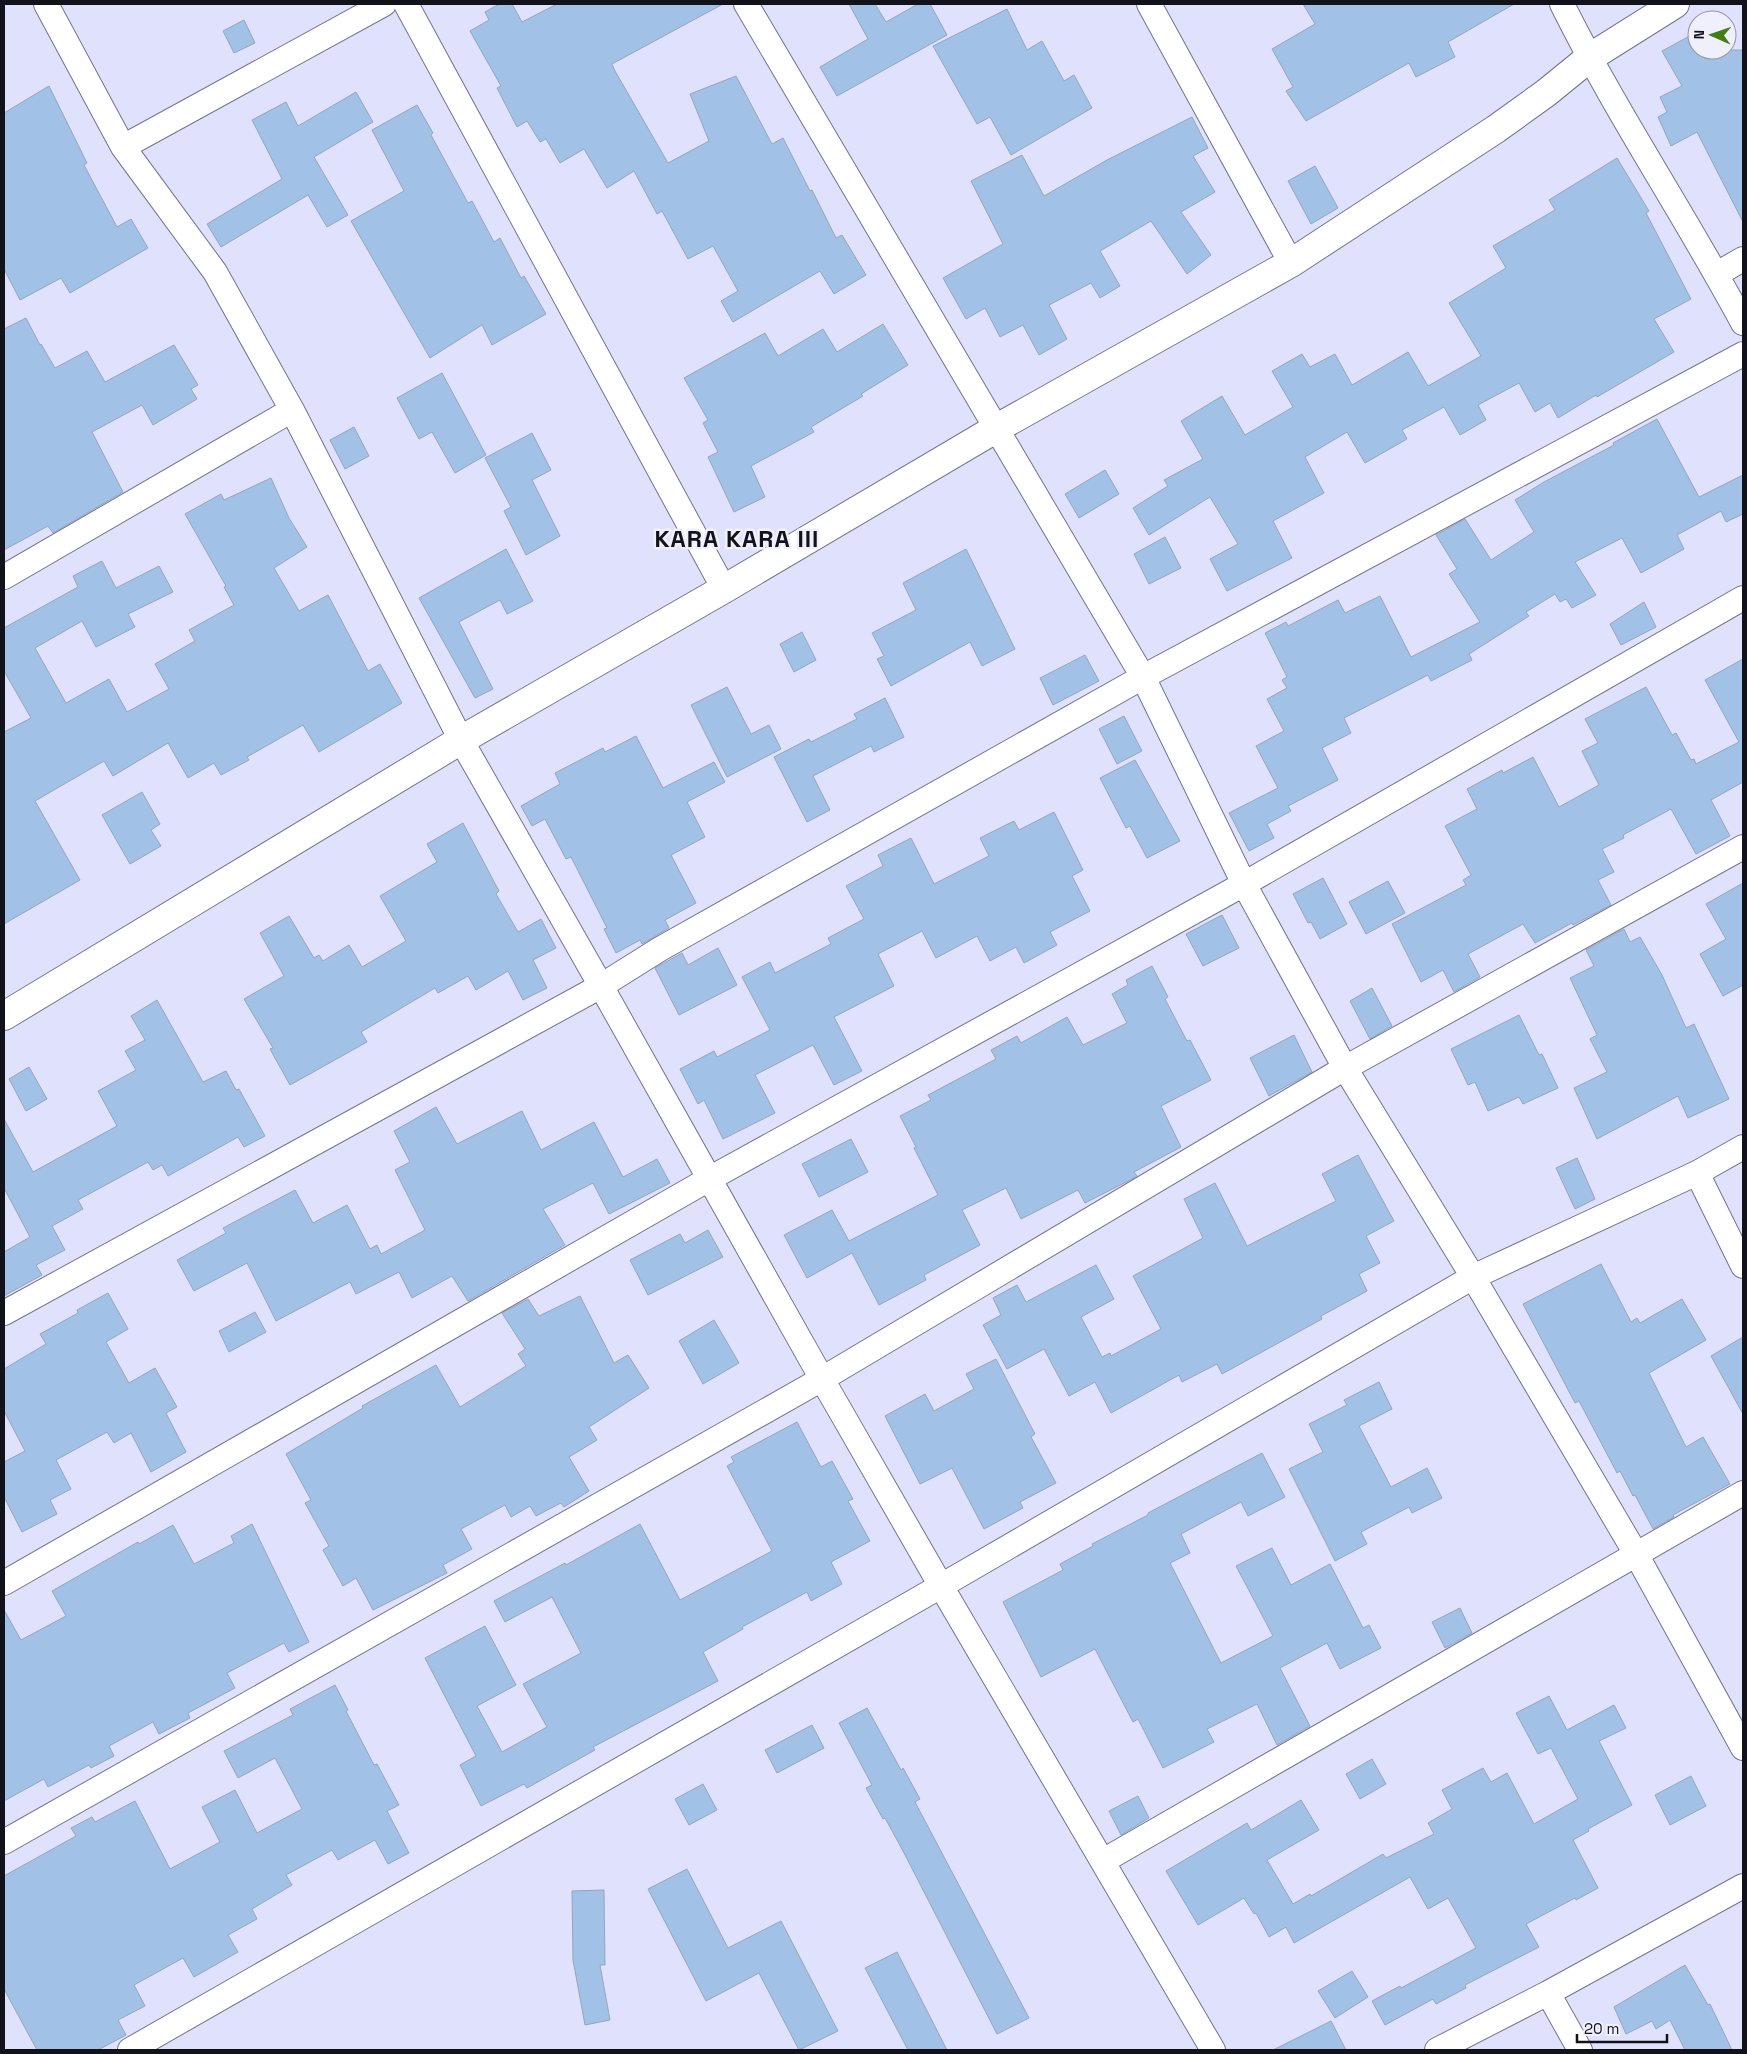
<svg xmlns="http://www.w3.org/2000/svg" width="1747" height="2054" font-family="'Space Grotesk',sans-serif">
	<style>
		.building { fill: #a2c1e6; stroke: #94a6bc }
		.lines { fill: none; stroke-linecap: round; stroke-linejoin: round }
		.minor-casing { stroke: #73748d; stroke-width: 26 }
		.tertiary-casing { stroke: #73748d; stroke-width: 30 }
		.minor { stroke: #fff; stroke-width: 24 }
		.tertiary { stroke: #fff; stroke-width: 28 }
		.labels { text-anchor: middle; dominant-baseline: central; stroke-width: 5; stroke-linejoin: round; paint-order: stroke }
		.district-label { font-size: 24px; font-weight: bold; letter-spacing: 1px; fill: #12121b; stroke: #eff0fb }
	</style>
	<rect width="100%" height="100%" fill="#e0e1fd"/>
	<path class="building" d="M 499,4 L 512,4 L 522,22 L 557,4 L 723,4 L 612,64 L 615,71 L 668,163 L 709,141 L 690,94 L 736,76 L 772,144 L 783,138 L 810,191 L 812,190 L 836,238 L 842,235 L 866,275 L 834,294 L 820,271 L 733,322 L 721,301 L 738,291 L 713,246 L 688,259 L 662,211 L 657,214 L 634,171 L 607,188 L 584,149 L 560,163 L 546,139 L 540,142 L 527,121 L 517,127 L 497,88 L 501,86 L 470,31 L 489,20 L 485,12 Z
		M 849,4 L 875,4 L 886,22 L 918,4 L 930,4 L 947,35 L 837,96 L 820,67 L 868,39 Z
		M 1303,4 L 1514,4 L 1448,42 L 1455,57 L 1416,77 L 1409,63 L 1306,121 L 1286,91 L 1293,87 L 1272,49 L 1315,24 Z
		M 1007,9 L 1027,50 L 1042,41 L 1064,81 L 1074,75 L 1092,108 L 1011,155 L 990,117 L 977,124 L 933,46 Z
		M 244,20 L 255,43 L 234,53 L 223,31 Z
		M 1697,32 L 1697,50 L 1743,50 L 1743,222 L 1697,132 L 1671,146 L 1658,117 L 1667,112 L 1660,97 L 1682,86 L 1662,51 Z
		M 49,86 L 87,163 L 84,165 L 117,227 L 131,219 L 148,248 L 70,293 L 61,278 L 20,300 L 4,269 L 4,113 Z
		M 356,92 L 373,122 L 314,157 L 348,215 L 327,227 L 308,195 L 221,247 L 207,224 L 282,179 L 252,120 L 286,102 L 298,126 Z
		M 417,105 L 433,133 L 431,135 L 468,203 L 472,201 L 494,242 L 500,238 L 521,278 L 524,276 L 546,314 L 492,345 L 482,325 L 430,358 L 351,221 L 404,191 L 372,130 Z
		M 1192,117 L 1208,148 L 1193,156 L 1215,192 L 1181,212 L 1211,255 L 1187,274 L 1151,221 L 1100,251 L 1120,286 L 1100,298 L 1091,283 L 1049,305 L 1067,339 L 1039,355 L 1023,325 L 1000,337 L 985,308 L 966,319 L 943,278 L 1003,244 L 971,181 L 1022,155 L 1044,196 L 1107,160 Z
		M 1617,158 L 1649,211 L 1646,213 L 1691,299 L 1654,319 L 1674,352 L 1597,397 L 1596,395 L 1558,418 L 1550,403 L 1535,412 L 1519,383 L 1478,405 L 1486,420 L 1460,435 L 1444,407 L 1402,430 L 1407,439 L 1365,463 L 1347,432 L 1305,457 L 1324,493 L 1273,521 L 1292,558 L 1227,591 L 1210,559 L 1238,544 L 1210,497 L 1149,535 L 1133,508 L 1168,486 L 1164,480 L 1203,459 L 1181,421 L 1222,396 L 1245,435 L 1293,407 L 1272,371 L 1302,354 L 1310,367 L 1335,354 L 1352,385 L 1408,352 L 1428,386 L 1481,356 L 1449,303 L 1506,268 L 1493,246 L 1555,210 L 1549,200 Z
		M 1315,166 L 1338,208 L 1311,224 L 1288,181 Z
		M 26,318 L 40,345 L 41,344 L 55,368 L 87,351 L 105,382 L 174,345 L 198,385 L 191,389 L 197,399 L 153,425 L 142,405 L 92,432 L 123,492 L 53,533 L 48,526 L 4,550 L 4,329 Z
		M 883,324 L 908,365 L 861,394 L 863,396 L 811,427 L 814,432 L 751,466 L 765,497 L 734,512 L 708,457 L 718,452 L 703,423 L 708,420 L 684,378 L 765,333 L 778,356 L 823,329 L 837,352 Z
		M 442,373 L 486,455 L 455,473 L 432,432 L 419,439 L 397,398 Z
		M 1657,419 L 1699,497 L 1743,475 L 1743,514 L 1726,522 L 1721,511 L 1677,535 L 1684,549 L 1641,573 L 1622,538 L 1575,562 L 1596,595 L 1572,608 L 1566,599 L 1560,602 L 1555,594 L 1526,612 L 1529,616 L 1469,654 L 1472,660 L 1431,681 L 1428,675 L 1344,718 L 1351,733 L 1322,748 L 1338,780 L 1288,806 L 1291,811 L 1267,824 L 1274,838 L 1249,851 L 1229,813 L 1278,788 L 1256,746 L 1284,731 L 1267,699 L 1287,688 L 1282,680 L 1287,677 L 1265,633 L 1286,622 L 1288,626 L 1338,600 L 1345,613 L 1380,596 L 1411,657 L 1480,622 L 1449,574 L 1457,569 L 1436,535 L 1465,519 L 1491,560 L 1534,532 L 1515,500 L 1544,482 L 1614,445 L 1613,443 Z
		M 354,427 L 369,456 L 345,469 L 330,440 Z
		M 532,433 L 551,470 L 532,480 L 560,536 L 526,555 L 504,511 L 511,507 L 485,458 Z
		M 1105,470 L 1119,494 L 1079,518 L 1065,494 Z
		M 271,478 L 289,518 L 307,547 L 274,568 L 299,611 L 328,595 L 368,671 L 380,664 L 402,703 L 319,752 L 303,725 L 247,757 L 249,760 L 221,775 L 214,763 L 188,778 L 168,743 L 113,776 L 104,761 L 35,801 L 80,880 L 4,924 L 4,732 L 31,718 L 4,671 L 4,628 L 78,587 L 73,576 L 102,561 L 116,588 L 159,566 L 173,592 L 128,614 L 135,627 L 96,647 L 82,621 L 35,648 L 66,703 L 109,679 L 127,712 L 169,689 L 155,664 L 195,641 L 189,630 L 234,605 L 224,587 L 226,586 L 185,514 L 221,494 L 224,500 Z
		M 1165,537 L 1181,568 L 1149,584 L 1134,554 Z
		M 506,549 L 533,601 L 507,614 L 500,600 L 459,622 L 493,689 L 475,698 L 419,598 Z
		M 966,549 L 1015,649 L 982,666 L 970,642 L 891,686 L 877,659 L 884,656 L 872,633 L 916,610 L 903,583 Z
		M 1644,602 L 1656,627 L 1621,645 L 1610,624 Z
		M 802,632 L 816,660 L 794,672 L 780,644 Z
		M 1085,655 L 1099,681 L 1053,705 L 1040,678 Z
		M 1743,659 L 1743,782 L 1711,800 L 1730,836 L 1696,854 L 1671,809 L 1623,835 L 1624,838 L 1602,849 L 1614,872 L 1598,880 L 1611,905 L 1573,925 L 1572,923 L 1535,943 L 1523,924 L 1468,954 L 1480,977 L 1454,992 L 1443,970 L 1421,982 L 1392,924 L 1466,885 L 1463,880 L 1471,875 L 1445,826 L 1477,809 L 1467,789 L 1502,770 L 1503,773 L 1533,757 L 1559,807 L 1599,785 L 1582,751 L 1598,743 L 1585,719 L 1646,687 L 1672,735 L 1676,733 L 1691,760 L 1694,759 L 1696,764 L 1739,742 L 1705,680 Z
		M 727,687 L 751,734 L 769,725 L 781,749 L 727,777 L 691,705 Z
		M 885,698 L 904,737 L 874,752 L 871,746 L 813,776 L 830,810 L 807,822 L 774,757 L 809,739 L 811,742 L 857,719 L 854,714 Z
		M 1124,716 L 1142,751 L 1117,764 L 1099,729 Z
		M 636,736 L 663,788 L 714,762 L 725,782 L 687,802 L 705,837 L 671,855 L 696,903 L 665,920 L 669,928 L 642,944 L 640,940 L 616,953 L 604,929 L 607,928 L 571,857 L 566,859 L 545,819 L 532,826 L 521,806 L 560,784 L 555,773 L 603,748 L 605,752 Z
		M 1135,760 L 1180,841 L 1147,858 L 1130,826 L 1126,828 L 1100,778 Z
		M 142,792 L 160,824 L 151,830 L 161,846 L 130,864 L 102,815 Z
		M 1054,812 L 1083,870 L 1072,876 L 1090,911 L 1050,932 L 1057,945 L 1024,963 L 1016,947 L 990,961 L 977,936 L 936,958 L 922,931 L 878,954 L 894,986 L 834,1017 L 862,1071 L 834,1085 L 813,1045 L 755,1075 L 775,1113 L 723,1139 L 704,1100 L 698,1104 L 680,1069 L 714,1051 L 717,1057 L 770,1030 L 742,977 L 770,962 L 775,973 L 831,944 L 828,938 L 864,919 L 846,886 L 883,866 L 878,855 L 911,838 L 934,884 L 989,856 L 980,838 L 1014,821 L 1019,830 Z
		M 463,823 L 499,891 L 496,894 L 518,932 L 541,919 L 556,948 L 533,960 L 547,988 L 523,1000 L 508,971 L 476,990 L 468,976 L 438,993 L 435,988 L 361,1032 L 367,1042 L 290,1085 L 270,1049 L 273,1048 L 244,999 L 284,976 L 260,933 L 289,916 L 314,958 L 319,955 L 323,961 L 349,945 L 362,967 L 406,941 L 380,896 L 437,862 L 427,844 Z
		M 1323,878 L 1347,924 L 1320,939 L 1311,922 L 1308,923 L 1293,894 Z
		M 1388,881 L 1405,913 L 1366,934 L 1349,902 Z
		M 1743,883 L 1743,985 L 1723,996 L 1700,954 L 1726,939 L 1706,904 Z
		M 1222,915 L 1239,948 L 1203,966 L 1186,934 Z
		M 1624,929 L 1630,942 L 1640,937 L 1662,975 L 1686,1028 L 1694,1024 L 1729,1099 L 1688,1118 L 1678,1096 L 1597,1139 L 1574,1088 L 1607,1072 L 1590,1039 L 1597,1035 L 1570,978 L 1594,966 L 1586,950 Z
		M 718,948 L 737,985 L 679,1015 L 655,968 L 682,953 L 688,965 Z
		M 1152,966 L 1168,997 L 1165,999 L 1187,1041 L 1190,1040 L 1211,1080 L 1161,1106 L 1181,1147 L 1134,1172 L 1137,1176 L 1132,1179 L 1085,1203 L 1078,1190 L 1021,1219 L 1006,1188 L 962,1210 L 980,1245 L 924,1275 L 926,1280 L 879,1305 L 852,1253 L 807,1278 L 784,1235 L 832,1210 L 849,1241 L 938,1195 L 914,1148 L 916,1147 L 900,1116 L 931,1100 L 928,1095 L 996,1059 L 991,1050 L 1017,1036 L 1021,1043 L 1067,1017 L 1083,1045 L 1127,1023 L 1112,994 L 1128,985 L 1126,980 Z
		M 1372,988 L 1392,1026 L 1370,1039 L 1350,1001 Z
		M 157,1000 L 203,1082 L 226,1071 L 236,1090 L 239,1089 L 265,1136 L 244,1147 L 238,1137 L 168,1176 L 162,1165 L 153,1170 L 148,1162 L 78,1200 L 83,1209 L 52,1226 L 65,1250 L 36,1265 L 42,1275 L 4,1296 L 4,1252 L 30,1237 L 4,1188 L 4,1119 L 33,1172 L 117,1126 L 98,1091 L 136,1070 L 125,1051 L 145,1040 L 131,1016 Z
		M 1519,1015 L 1539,1055 L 1542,1054 L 1558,1088 L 1523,1104 L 1519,1097 L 1488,1111 L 1475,1082 L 1468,1085 L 1451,1049 Z
		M 1294,1035 L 1312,1072 L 1269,1096 L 1250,1058 Z
		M 29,1067 L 47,1099 L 26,1111 L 9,1079 Z
		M 436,1107 L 457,1144 L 522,1111 L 541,1150 L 594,1122 L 623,1177 L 657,1159 L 670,1183 L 609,1214 L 593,1183 L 543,1209 L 565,1245 L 468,1301 L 452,1276 L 412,1298 L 399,1272 L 356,1294 L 350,1282 L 276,1321 L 247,1263 L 194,1291 L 177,1260 L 226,1233 L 223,1228 L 295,1190 L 313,1223 L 347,1205 L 370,1249 L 377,1245 L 381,1254 L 425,1230 L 395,1170 L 410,1162 L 394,1131 Z
		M 851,1139 L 868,1172 L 819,1197 L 802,1164 Z
		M 1358,1155 L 1394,1221 L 1366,1236 L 1380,1263 L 1359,1274 L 1367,1291 L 1321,1316 L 1322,1319 L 1222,1374 L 1217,1364 L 1182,1382 L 1179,1375 L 1111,1413 L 1095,1382 L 1069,1396 L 1044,1349 L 1007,1369 L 983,1325 L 1001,1315 L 993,1298 L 1017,1285 L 1026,1302 L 1096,1265 L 1114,1299 L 1081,1317 L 1102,1357 L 1110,1353 L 1111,1356 L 1161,1329 L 1133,1276 L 1203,1238 L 1184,1199 L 1215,1183 L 1247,1246 L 1336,1201 L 1322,1174 Z
		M 1577,1158 L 1595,1199 L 1575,1209 L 1556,1168 Z
		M 708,1230 L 723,1257 L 648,1295 L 630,1260 L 680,1234 L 685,1243 Z
		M 1601,1264 L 1631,1322 L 1637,1318 L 1640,1323 L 1682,1299 L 1706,1340 L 1649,1373 L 1686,1447 L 1703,1437 L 1730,1484 L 1673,1515 L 1674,1517 L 1653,1529 L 1635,1495 L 1633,1496 L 1620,1471 L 1617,1473 L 1579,1401 L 1575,1403 L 1523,1304 Z
		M 108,1293 L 128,1329 L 106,1342 L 129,1383 L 155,1368 L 177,1407 L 166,1413 L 186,1452 L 151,1472 L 131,1433 L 114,1443 L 107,1432 L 56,1460 L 71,1489 L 50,1500 L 57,1514 L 22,1532 L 4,1497 L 4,1462 L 25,1451 L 4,1411 L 4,1369 L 46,1344 L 40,1334 L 78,1313 L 77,1310 Z
		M 580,1296 L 614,1363 L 628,1355 L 649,1388 L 589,1427 L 597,1440 L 569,1457 L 589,1491 L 564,1507 L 561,1503 L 536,1516 L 530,1506 L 511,1517 L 505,1505 L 461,1529 L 472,1549 L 443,1565 L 447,1573 L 373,1610 L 356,1578 L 343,1586 L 323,1550 L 329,1546 L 305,1503 L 311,1500 L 286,1454 L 363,1408 L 362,1406 L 436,1365 L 460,1407 L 526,1366 L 518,1354 L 525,1349 L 502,1313 L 528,1299 L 539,1316 Z
		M 255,1312 L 266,1332 L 229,1352 L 219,1331 Z
		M 714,1320 L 739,1363 L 703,1384 L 679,1341 Z
		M 1743,1337 L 1743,1414 L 1711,1356 Z
		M 996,1359 L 1035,1434 L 1031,1437 L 1056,1483 L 1020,1502 L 1023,1508 L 984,1529 L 952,1468 L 920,1484 L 885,1416 L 925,1394 L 934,1411 L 974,1389 L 966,1374 Z
		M 1379,1382 L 1392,1409 L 1359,1426 L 1391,1487 L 1427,1468 L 1442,1498 L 1412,1513 L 1409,1507 L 1361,1532 L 1367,1544 L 1335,1561 L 1289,1469 L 1323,1452 L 1309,1424 L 1347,1405 L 1344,1400 Z
		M 797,1422 L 821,1467 L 832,1461 L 853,1499 L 848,1501 L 870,1541 L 831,1562 L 842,1584 L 811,1601 L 807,1592 L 742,1627 L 743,1629 L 703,1652 L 718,1681 L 593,1747 L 595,1750 L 527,1788 L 524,1784 L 481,1806 L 460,1765 L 476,1756 L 425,1658 L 485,1626 L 516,1685 L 477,1706 L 502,1752 L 547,1727 L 523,1684 L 581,1653 L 552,1597 L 505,1622 L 494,1601 L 565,1563 L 566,1565 L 640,1524 L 680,1600 L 772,1551 L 727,1466 L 734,1462 L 731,1457 Z
		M 1262,1453 L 1285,1497 L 1248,1516 L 1241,1502 L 1181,1534 L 1190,1553 L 1170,1563 L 1221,1663 L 1273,1636 L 1236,1566 L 1272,1548 L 1291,1585 L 1330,1564 L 1363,1628 L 1369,1625 L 1381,1648 L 1340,1669 L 1327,1643 L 1280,1668 L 1310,1726 L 1277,1745 L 1257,1704 L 1207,1729 L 1214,1742 L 1163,1768 L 1138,1719 L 1133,1722 L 1095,1649 L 1041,1677 L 1003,1602 L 1063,1570 L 1060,1564 L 1093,1546 L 1092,1544 L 1148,1515 L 1148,1513 Z
		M 252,1524 L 309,1642 L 289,1652 L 284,1643 L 227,1673 L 235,1688 L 188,1713 L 190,1718 L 159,1734 L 153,1722 L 109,1746 L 114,1756 L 91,1768 L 89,1765 L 48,1787 L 44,1779 L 4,1801 L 4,1610 L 21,1640 L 66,1616 L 52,1591 L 138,1542 L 139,1544 L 173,1525 L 194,1564 L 234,1543 L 231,1536 Z
		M 1460,1608 L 1472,1633 L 1445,1648 L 1432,1622 Z
		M 335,1685 L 348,1710 L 346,1711 L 374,1765 L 377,1764 L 399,1805 L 387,1811 L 409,1853 L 388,1864 L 375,1840 L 338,1860 L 332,1850 L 286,1875 L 292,1885 L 252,1909 L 257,1919 L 228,1935 L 238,1952 L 194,1977 L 183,1958 L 134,1985 L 145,2006 L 118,2020 L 126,2035 L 98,2050 L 37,2050 L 4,1989 L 4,1876 L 76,1836 L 71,1828 L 92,1817 L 95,1822 L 135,1801 L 170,1869 L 220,1842 L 202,1807 L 235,1790 L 257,1833 L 302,1809 L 275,1758 L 238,1778 L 224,1751 L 293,1715 L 290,1709 Z
		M 1549,1696 L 1567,1730 L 1614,1705 L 1626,1728 L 1599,1741 L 1632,1805 L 1588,1829 L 1589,1831 L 1573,1840 L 1598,1888 L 1576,1900 L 1575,1898 L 1526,1924 L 1539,1947 L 1465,1985 L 1466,1988 L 1436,2004 L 1433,1999 L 1385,2025 L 1372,2001 L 1400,1986 L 1401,1988 L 1476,1948 L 1448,1898 L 1428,1909 L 1410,1877 L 1294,1943 L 1286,1927 L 1269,1937 L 1256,1913 L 1254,1914 L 1244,1898 L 1198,1925 L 1166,1871 L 1247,1823 L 1251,1830 L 1301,1800 L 1319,1830 L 1267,1860 L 1293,1904 L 1310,1894 L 1311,1896 L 1383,1854 L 1386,1858 L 1434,1834 L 1428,1823 L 1452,1809 L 1442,1790 L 1483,1768 L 1491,1782 L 1507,1773 L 1534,1824 L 1578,1799 L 1551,1748 L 1538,1754 L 1516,1713 Z
		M 867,1708 L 901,1770 L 903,1768 L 920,1799 L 915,1802 L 1029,2018 L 997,2034 L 903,1851 L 885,1818 L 883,1819 L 866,1788 L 872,1785 L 839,1723 Z
		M 812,1725 L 824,1748 L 777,1773 L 765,1750 Z
		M 1372,1759 L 1386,1784 L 1360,1799 L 1346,1774 Z
		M 1691,1776 L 1706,1806 L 1670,1825 L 1655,1795 Z
		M 703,1784 L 717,1810 L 689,1825 L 675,1799 Z
		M 1138,1796 L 1149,1818 L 1121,1835 L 1109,1811 Z
		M 687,1869 L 728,1948 L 781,1921 L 838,2031 L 799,2050 L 759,1973 L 706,2001 L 648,1889 Z
		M 604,1890 L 605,1965 L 600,1965 L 610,2020 L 585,2025 L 573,1960 L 572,1891 Z
		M 897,1952 L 947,2050 L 908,2050 L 865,1968 Z
		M 1685,1965 L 1708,2005 L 1710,2004 L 1732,2050 L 1685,2050 L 1670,2020 L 1656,2029 L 1652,2021 L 1626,2034 L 1614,2007 Z
		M 1352,1971 L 1368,1997 L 1335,2018 L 1318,1991 Z
		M 1331,2021 L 1346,2050 L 1273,2050 Z"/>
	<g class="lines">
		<defs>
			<path id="minor" d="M 46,4 L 123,147 L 215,272 L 292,410 L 461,740 L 601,986 L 822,1379 L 941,1586 L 1213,2050
				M 406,4 L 724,589
				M 746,4 L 1143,677 L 1244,884 L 1345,1068 L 1473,1277 L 1636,1554 L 1743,1748
				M 1149,4 L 1291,263
				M 1562,4 C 1616,113 1685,215 1743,323
				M 123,147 L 384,4
				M 1717,274 L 1743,259
				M 4,577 L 292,410
				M 1697,1173 L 1743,1266
				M 4,1313 L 601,986 L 660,949 L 1143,677 L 1743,354
				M 4,1583 L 709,1179 L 1244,884 L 1743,598
				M 4,1842 L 822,1379 L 1345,1068 L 1743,847
				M 1103,1861 L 1743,1493
				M 1548,1993 L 1580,2050
				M 130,2050 L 941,1586 L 1473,1277 L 1697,1173 L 1743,1147
				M 1437,2050 L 1548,1993 L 1743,1886"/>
			<path id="tertiary" d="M 4,1016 L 461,740 L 724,589 L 997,428 L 1291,263 L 1496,129 L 1546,93 L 1589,58 L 1675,4"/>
		</defs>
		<use href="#minor" class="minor-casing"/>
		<use href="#tertiary" class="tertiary-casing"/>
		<use href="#minor" class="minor"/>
		<use href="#tertiary" class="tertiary"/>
	</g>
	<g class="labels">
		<g class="district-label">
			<text x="737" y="538">KARA KARA III</text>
		</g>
	</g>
	<rect width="1747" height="2054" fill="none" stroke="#12121b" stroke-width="10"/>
	<g transform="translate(1712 35) rotate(272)"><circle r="24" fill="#eff0fb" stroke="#9797a1"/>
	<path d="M0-4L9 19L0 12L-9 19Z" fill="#427d18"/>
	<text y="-8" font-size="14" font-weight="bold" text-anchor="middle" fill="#12121b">N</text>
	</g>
	<path d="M1577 2034v8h90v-8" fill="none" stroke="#12121b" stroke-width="2.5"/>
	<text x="1584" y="2034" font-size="15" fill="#12121b" stroke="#eff0fb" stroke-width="4" paint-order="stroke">20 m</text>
</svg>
